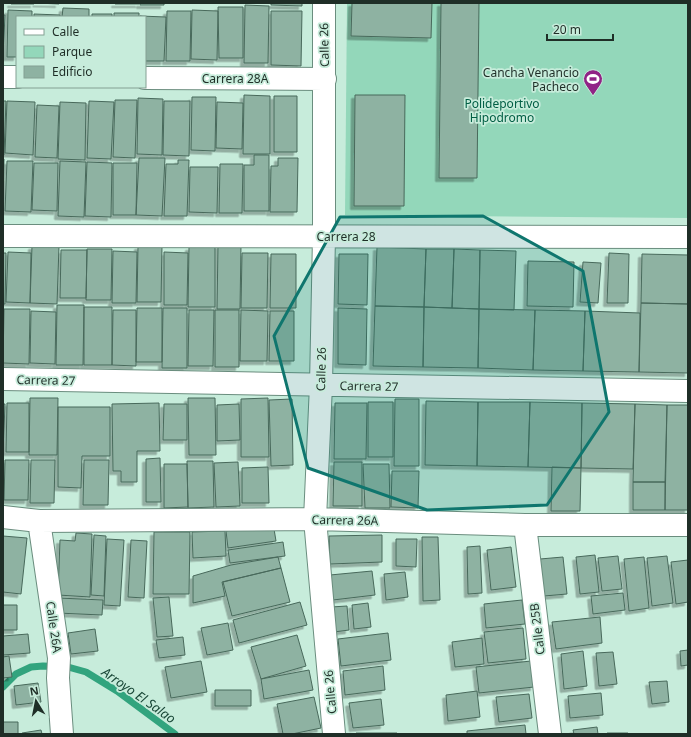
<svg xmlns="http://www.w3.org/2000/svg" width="691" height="737" font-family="'Noto Sans',sans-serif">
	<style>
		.green { fill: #93d7ba }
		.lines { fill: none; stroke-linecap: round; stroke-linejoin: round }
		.stream { stroke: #32a47e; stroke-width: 7 }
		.building { fill: #8eb2a2; stroke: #48695b; filter: url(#shadow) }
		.minor-casing { stroke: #6a8d7e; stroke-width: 24 }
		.minor { stroke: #fff; stroke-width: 22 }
		.marked { fill: #0f766e; fill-opacity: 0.2; stroke: #0f766e; stroke-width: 3; stroke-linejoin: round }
		.labels { text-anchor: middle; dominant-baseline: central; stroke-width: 3.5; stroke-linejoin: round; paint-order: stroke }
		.street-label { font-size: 12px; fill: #1f2e27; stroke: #c7ecdb }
		.poi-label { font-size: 12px; fill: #1f2e27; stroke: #c7ecdb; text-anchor: end }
		.park-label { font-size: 12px; fill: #015e44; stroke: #c7ecdb }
		.water-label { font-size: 13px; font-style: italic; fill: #194737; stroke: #c7ecdb }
	</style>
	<defs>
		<filter id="shadow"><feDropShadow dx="-3.5" dy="3.5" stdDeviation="0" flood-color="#0004"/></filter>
	</defs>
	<rect width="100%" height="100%" fill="#c7ecdb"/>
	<path class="green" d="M 347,3 L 688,3 L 688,218 L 345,215 Z"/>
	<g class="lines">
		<path class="stream" d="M 3,687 L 16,674 L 31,667 L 43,666 L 68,667 L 86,672 L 117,691 L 175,734"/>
	</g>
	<path class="building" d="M 11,3 L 34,3 L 34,4 L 11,4 Z
		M 36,3 L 59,3 L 59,4 Z
		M 115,3 L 139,3 L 139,4 L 115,4 Z
		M 140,3 L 164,3 L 164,5 L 140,5 Z
		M 271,3 L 302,3 L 302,6 L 271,5 Z
		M 352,3 L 432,3 L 431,38 L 351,36 Z
		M 441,3 L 479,3 L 477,178 L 439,178 Z
		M 245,5 L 269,6 L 268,63 L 244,63 Z
		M 218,7 L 243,7 L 243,58 L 219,58 Z
		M 63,8 L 89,9 L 89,17 L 62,17 Z
		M 8,10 L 32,11 L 32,17 L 17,17 L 17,57 L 7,57 Z
		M 192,10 L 218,11 L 217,60 L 191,59 Z
		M 167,11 L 191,11 L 190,61 L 166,61 Z
		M 271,11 L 302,11 L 301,66 L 271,65 Z
		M 114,13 L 139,13 L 139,17 L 114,17 Z
		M 34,14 L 60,15 L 60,17 L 34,17 Z
		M 92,14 L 112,14 L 112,17 L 92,17 Z
		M 3,15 L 5,15 L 3,56 Z
		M 140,16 L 166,17 L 164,61 L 145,61 L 145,17 Z
		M 244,95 L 270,96 L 270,154 L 243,154 Z
		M 355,95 L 405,95 L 404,206 L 354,206 Z
		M 274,96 L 297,96 L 297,152 L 274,152 Z
		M 192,97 L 216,97 L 215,151 L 191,150 Z
		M 138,98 L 163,99 L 162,155 L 137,154 Z
		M 115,100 L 137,100 L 135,158 L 113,157 Z
		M 3,101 L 6,101 L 4,155 L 3,155 Z
		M 7,101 L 35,102 L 33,155 L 5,153 Z
		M 89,101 L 114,102 L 111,159 L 87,158 Z
		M 164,101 L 190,101 L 189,156 L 163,155 Z
		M 60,102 L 86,103 L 85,160 L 58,159 Z
		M 217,102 L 243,103 L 242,149 L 216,148 Z
		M 37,105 L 59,106 L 57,158 L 35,157 Z
		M 254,155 L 269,155 L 269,211 L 244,211 L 244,165 L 254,165 Z
		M 139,158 L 165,158 L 162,216 L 136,215 Z
		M 278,158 L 298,158 L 297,212 L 270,212 L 271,166 L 278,166 Z
		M 3,159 L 4,159 L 3,207 Z
		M 178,160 L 189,160 L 187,216 L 164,216 L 166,164 L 178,164 Z
		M 7,161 L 33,161 L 31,212 L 5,211 Z
		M 60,161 L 86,162 L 84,217 L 58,216 Z
		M 87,162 L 112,163 L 111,217 L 85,216 Z
		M 34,163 L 58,163 L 57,211 L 32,210 Z
		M 113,163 L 137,163 L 136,215 L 113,215 Z
		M 220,164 L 243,164 L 242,213 L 219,213 Z
		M 190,167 L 218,167 L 217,213 L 189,212 Z
		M 218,245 L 241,245 L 240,309 L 217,309 Z
		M 32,246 L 59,246 L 57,304 L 30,303 Z
		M 138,246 L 162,246 L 161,302 L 137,302 Z
		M 189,247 L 215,247 L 215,307 L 188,307 Z
		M 377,247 L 426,249 L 424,307 L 375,306 Z
		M 87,249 L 112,249 L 111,300 L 86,300 Z
		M 426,249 L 454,249 L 452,308 L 424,307 Z
		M 454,249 L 480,250 L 479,309 L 452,308 Z
		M 61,250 L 87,250 L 86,298 L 60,298 Z
		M 480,250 L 516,251 L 514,310 L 479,309 Z
		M 113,251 L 137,252 L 136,303 L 112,303 Z
		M 8,252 L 31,253 L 30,303 L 6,302 Z
		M 164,252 L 188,253 L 187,305 L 164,305 Z
		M 3,253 L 6,253 L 5,304 L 3,304 Z
		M 242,253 L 268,253 L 267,308 L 241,308 Z
		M 609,253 L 629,254 L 628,303 L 607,303 Z
		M 271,254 L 296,254 L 296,308 L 270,308 Z
		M 339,254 L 368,254 L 367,305 L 338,304 Z
		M 642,254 L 688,255 L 688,304 L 641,303 Z
		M 528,261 L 574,262 L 573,307 L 527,306 Z
		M 583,262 L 601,263 L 598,303 L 580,302 Z
		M 641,303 L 688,304 L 688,373 L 639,372 Z
		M 57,305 L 84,305 L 83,365 L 56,365 Z
		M 375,306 L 424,307 L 423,367 L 373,366 Z
		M 84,307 L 112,307 L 112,365 L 84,365 Z
		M 424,307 L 479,309 L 478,368 L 423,367 Z
		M 137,308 L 162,308 L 162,362 L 136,362 Z
		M 163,308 L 187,308 L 187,368 L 162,368 Z
		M 338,308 L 367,309 L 366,365 L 338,364 Z
		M 4,309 L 30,309 L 29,364 L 3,363 Z
		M 479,309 L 535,310 L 533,370 L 478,368 Z
		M 113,310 L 136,310 L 136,366 L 112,365 Z
		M 189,310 L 214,310 L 213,366 L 188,366 Z
		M 215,310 L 239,310 L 239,367 L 215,367 Z
		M 241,310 L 268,311 L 267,361 L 240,361 Z
		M 535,310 L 585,311 L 583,371 L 533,370 Z
		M 31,311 L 56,312 L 55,364 L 30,363 Z
		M 270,311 L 294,311 L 294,361 L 269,361 Z
		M 585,311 L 640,313 L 639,372 L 583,371 Z
		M 30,398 L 58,398 L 57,455 L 29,455 Z
		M 188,398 L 215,398 L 216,455 L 189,455 Z
		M 268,398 L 269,457 L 241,457 L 241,399 Z
		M 292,399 L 293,465 L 271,466 L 269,400 Z
		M 395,399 L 419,399 L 419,466 L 394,466 Z
		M 426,401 L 478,402 L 477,466 L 425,465 Z
		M 368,402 L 393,402 L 393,457 L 368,457 Z
		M 478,402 L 530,402 L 528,467 L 477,466 Z
		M 530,402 L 582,403 L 581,468 L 528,467 Z
		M 7,403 L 29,403 L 29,452 L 6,452 Z
		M 159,403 L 160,451 L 137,451 L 137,482 L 121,482 L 121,471 L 113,471 L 112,404 Z
		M 335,403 L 367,403 L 366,459 L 334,459 Z
		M 582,403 L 635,404 L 633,469 L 581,468 Z
		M 3,404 L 5,404 L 3,454 Z
		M 164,404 L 187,404 L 187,440 L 163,440 Z
		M 239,404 L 240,440 L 217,441 L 217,405 Z
		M 635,404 L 667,405 L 665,482 L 633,482 Z
		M 667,405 L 688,405 L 688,510 L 665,510 Z
		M 58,407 L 110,407 L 110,456 L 82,456 L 81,488 L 58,487 Z
		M 160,458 L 161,502 L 146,502 L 146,459 Z
		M 5,460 L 29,460 L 28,500 L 4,500 Z
		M 31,460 L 55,460 L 54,503 L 30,503 Z
		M 84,460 L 109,460 L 108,505 L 83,505 Z
		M 187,461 L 213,461 L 214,507 L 188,508 Z
		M 238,462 L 240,506 L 216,507 L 214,463 Z
		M 334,462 L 362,462 L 362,506 L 333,506 Z
		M 164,464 L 187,464 L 188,507 L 164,508 Z
		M 363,464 L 389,464 L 390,508 L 365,508 Z
		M 268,467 L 269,503 L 242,503 L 242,468 Z
		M 552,467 L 581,468 L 580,511 L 551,511 Z
		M 392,471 L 419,471 L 418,508 L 391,507 Z
		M 633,482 L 665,482 L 665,510 L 633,510 Z
		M 273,523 L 276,541 L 228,548 L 226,531 Z
		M 225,531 L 226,556 L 193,558 L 192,532 Z
		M 154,532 L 190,532 L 189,594 L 153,594 Z
		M 76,533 L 92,534 L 90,597 L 58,595 L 60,540 L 75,541 Z
		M 94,535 L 106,536 L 104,596 L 91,595 Z
		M 382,535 L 382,562 L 330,564 L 329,536 Z
		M 3,536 L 27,538 L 21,594 L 3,592 Z
		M 422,537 L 438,537 L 440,600 L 423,601 Z
		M 107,539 L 124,540 L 120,606 L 104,605 Z
		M 396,539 L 417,539 L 416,567 L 396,566 Z
		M 131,540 L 147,541 L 144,598 L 128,597 Z
		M 283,542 L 285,556 L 230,563 L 228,550 Z
		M 480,546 L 482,593 L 468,594 L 467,547 Z
		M 511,547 L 516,587 L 491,590 L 487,550 Z
		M 595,555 L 599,592 L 580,594 L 576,557 Z
		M 618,556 L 622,589 L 602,591 L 598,558 Z
		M 667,556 L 673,603 L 652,606 L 647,558 Z
		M 278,557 L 281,568 L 222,582 L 225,596 L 193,603 L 193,576 L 231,565 Z
		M 563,557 L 567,594 L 544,596 L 540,559 Z
		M 644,557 L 649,608 L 629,611 L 624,559 Z
		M 688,560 L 688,602 L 676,604 L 671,562 Z
		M 281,568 L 290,602 L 232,616 L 223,582 Z
		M 372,571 L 375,595 L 333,600 L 330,575 Z
		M 405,572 L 408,597 L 386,600 L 384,574 Z
		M 623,593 L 625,610 L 593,614 L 591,596 Z
		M 169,597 L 173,636 L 157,637 L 153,598 Z
		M 58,598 L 103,600 L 102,615 L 57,613 Z
		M 522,600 L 525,624 L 486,628 L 484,604 Z
		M 300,602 L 307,625 L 239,643 L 233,620 Z
		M 368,603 L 371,627 L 354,629 L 352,605 Z
		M 3,605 L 17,605 L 17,630 L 3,630 Z
		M 347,606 L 349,630 L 334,632 L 331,607 Z
		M 600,617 L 602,643 L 556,649 L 552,622 Z
		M 228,623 L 233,650 L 207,655 L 201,628 Z
		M 523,628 L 526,659 L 488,663 L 484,632 Z
		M 95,629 L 98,651 L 71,654 L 68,633 Z
		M 388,633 L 391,660 L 341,666 L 338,639 Z
		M 28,634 L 30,653 L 3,655 L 3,636 Z
		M 297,635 L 306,666 L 261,679 L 251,647 Z
		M 183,637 L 185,655 L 159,658 L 156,640 Z
		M 482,638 L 484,664 L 455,667 L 452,642 Z
		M 688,650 L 688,665 L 681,666 L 680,651 Z
		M 583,651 L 587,686 L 564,689 L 561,654 Z
		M 613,652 L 617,684 L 599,686 L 596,653 Z
		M 9,656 L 12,677 L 3,678 L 3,657 Z
		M 201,661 L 207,692 L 171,698 L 165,667 Z
		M 531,661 L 534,687 L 479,693 L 476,667 Z
		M 383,666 L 385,690 L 345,695 L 343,671 Z
		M 309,670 L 313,690 L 264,699 L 261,679 Z
		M 667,681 L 669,702 L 652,704 L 649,682 Z
		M 38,683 L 41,702 L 16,705 L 14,686 Z
		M 215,690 L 251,690 L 251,706 L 215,706 Z
		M 477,691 L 480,717 L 448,721 L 446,695 Z
		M 601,693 L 603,715 L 570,718 L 568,696 Z
		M 529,694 L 532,718 L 499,722 L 496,697 Z
		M 314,697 L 321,728 L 292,734 L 283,734 L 277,704 Z
		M 381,699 L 384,725 L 353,728 L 349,703 Z
		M 3,722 L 18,722 L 18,734 L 3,734 Z
		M 525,725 L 526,734 L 467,734 L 467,731 Z
		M 597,727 L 598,734 L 574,734 L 573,730 Z
		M 41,730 L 42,734 L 22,734 L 22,733 Z
		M 356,733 L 397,733 L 397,734 L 356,734 Z
		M 607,733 L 628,733 L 628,734 L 607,734 Z"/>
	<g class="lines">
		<defs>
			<path id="minor" d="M 324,3 L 324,236 L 321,385 L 315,519 L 334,734
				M 3,77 L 17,77
				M 145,78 L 325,79
				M 3,236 L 688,237
				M 3,379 L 688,391
				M 3,517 L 39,521 L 315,519 L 525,525 L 688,525
				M 39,521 L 59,658 L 58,678 L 62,734
				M 525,525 L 550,734"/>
		</defs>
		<use href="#minor" class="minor-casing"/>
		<use href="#minor" class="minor"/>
	</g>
	<path class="marked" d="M 483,216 L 583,271 L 609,412 L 547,505 L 427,510 L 308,468 L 274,336 L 340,217 Z"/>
	<defs>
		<symbol id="stadium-pin" viewBox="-11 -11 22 30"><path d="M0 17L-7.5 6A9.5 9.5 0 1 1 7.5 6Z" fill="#902386" stroke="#c7ecdb"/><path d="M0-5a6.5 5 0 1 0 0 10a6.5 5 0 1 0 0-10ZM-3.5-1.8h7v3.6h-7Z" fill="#fff"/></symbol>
	</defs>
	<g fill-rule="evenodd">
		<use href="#stadium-pin" x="582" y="68" width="22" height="30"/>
	</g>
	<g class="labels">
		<g class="street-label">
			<text transform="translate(324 45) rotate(-91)">Calle 26</text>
			<text x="235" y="78">Carrera 28A</text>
			<text x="346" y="236">Carrera 28</text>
			<text transform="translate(321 369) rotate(-89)">Calle 26</text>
			<text transform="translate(46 380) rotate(1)">Carrera 27</text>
			<text transform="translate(369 386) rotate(1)">Carrera 27</text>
			<text transform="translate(345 520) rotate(1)">Carrera 26A</text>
			<text transform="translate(54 627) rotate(82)">Calle 26A</text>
			<text transform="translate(537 629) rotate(-97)">Calle 25B</text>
			<text transform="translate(330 692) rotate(-95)">Calle 26</text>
		</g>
		<g class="poi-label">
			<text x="579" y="72">Cancha Venancio<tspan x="579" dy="14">Pacheco</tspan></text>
		</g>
		<g class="park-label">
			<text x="502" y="103">Polideportivo<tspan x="502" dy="14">Hipodromo</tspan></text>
		</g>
		<g class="water-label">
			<text transform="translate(139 695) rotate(35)">Arroyo El Salao</text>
		</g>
	</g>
	<rect width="691" height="737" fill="none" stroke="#1f2e27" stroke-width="8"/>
	<rect x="16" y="16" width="130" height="72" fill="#c7ecdb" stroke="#84a093"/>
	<rect x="24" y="29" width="20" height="6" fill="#ffffff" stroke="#84a093"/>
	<text x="52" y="36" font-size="12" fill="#1f2e27">Calle</text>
	<rect x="24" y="46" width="20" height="12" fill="#93d7ba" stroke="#84a093"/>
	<text x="52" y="56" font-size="12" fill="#1f2e27">Parque</text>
	<rect x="24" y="66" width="20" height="12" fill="#8eb2a2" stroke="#84a093"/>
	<text x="52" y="76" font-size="12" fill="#1f2e27">Edificio</text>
	<g transform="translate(36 701) rotate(350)" stroke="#c7ecdb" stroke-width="3" paint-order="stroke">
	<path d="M0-3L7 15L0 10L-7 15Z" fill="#1f2e27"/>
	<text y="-6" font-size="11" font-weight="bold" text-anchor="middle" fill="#1f2e27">N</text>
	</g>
	<path d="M547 34v6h66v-6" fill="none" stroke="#1f2e27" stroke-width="2"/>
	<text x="553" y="34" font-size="12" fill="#1f2e27" stroke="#c7ecdb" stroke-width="3" paint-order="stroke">20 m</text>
</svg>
